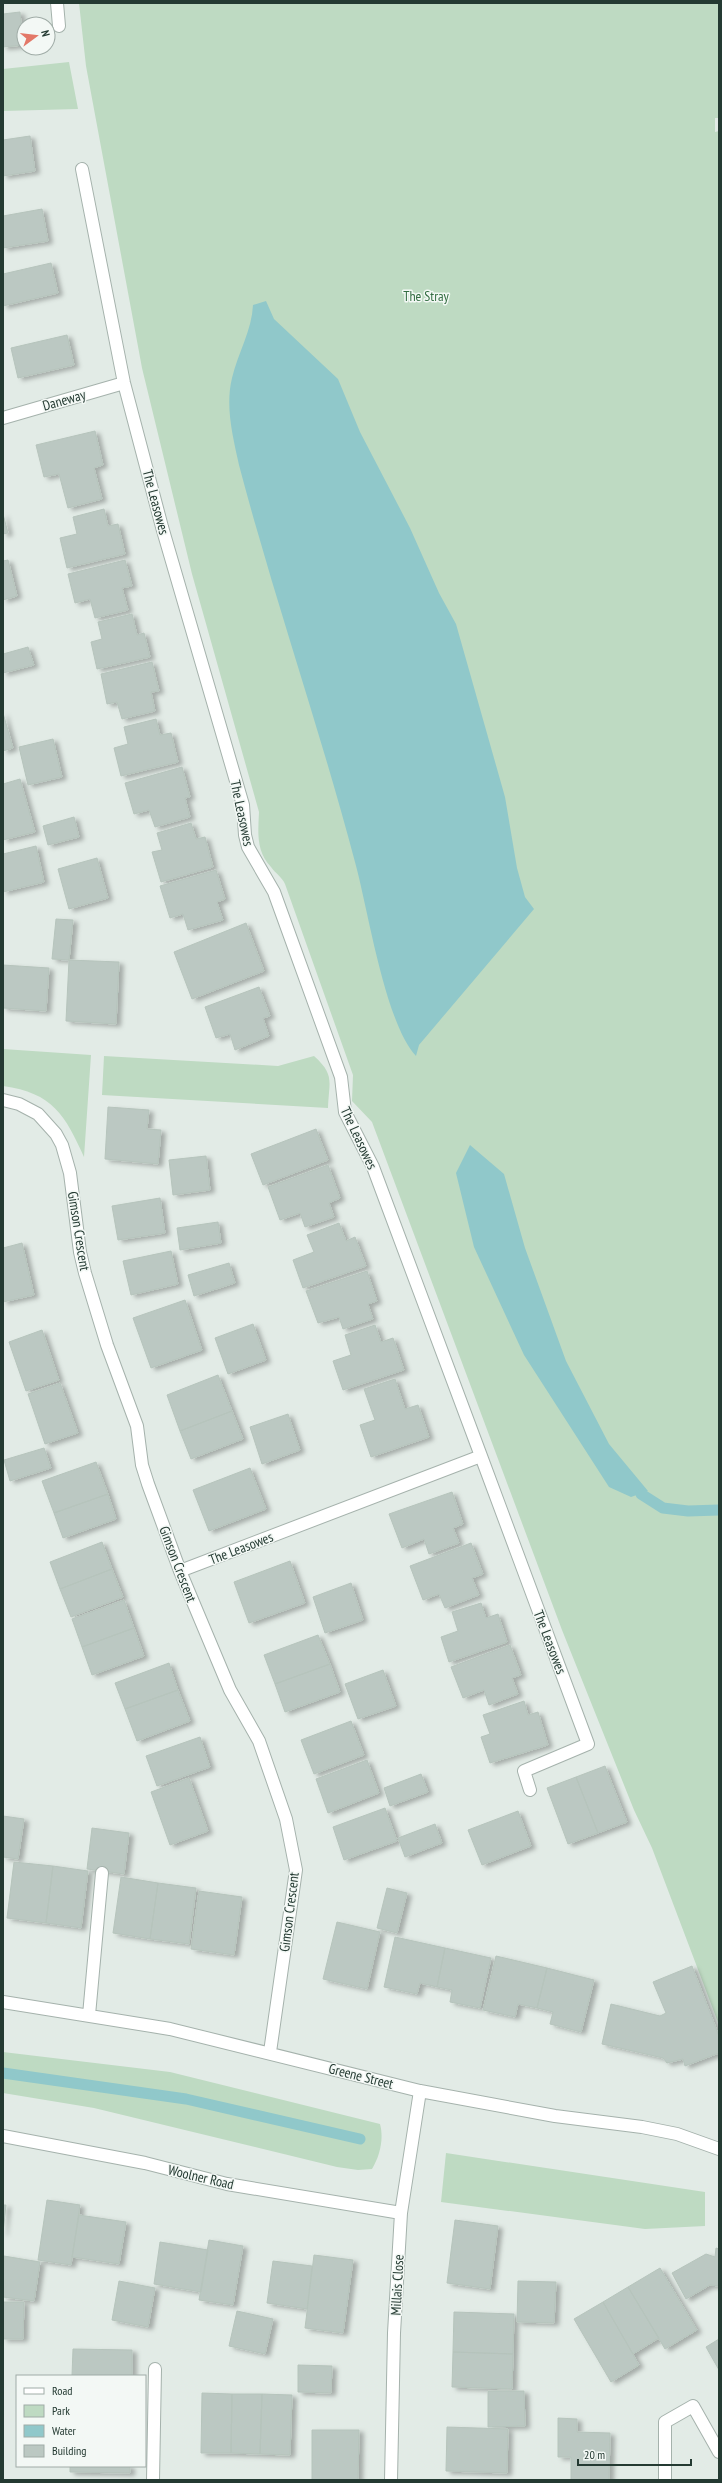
<svg xmlns="http://www.w3.org/2000/svg" width="722" height="2483" font-family="'PT Sans Narrow',sans-serif">
	<style>
		.green { fill: #bedac2 }
		.water { fill: #90c8ca }
		.lines { fill: none; stroke-linecap: round; stroke-linejoin: round }
		.stream { stroke: #90c8ca; stroke-width: 11 }
		.building { fill: #bbc8c2; stroke: #b6c4bc; filter: url(#shadow) }
		.minor-casing { stroke: #a5b2ac; stroke-width: 14 }
		.minor { stroke: #fff; stroke-width: 12 }
		.labels { text-anchor: middle; dominant-baseline: central; stroke-width: 3; stroke-linejoin: round; paint-order: stroke }
		.park-label { font-size: 14px; fill: #336d42; stroke: #f3f8f5 }
		.street-label { font-size: 14px; fill: #243a32; stroke: #f3f8f5 }
	</style>
	<defs>
		<filter id="shadow"><feDropShadow dx="4.5" dy="2.5" stdDeviation="2" flood-color="#0004"/></filter>
	</defs>
	<rect width="100%" height="100%" fill="#e2ebe6"/>
	<path class="green" d="M 79,3 L 719,3 L 719,118 L 715,118 L 715,132 L 719,131 L 719,2025 L 652,1848 L 634,1810 L 562,1630 L 372,1122 L 352,1101 L 353,1075 L 285,884 C 282,877 276,874 271,867 C 256,851 258,833 259,812 L 192,574 L 142,368 L 86,66 Z
		M 69,62 L 78,109 L 3,111 L 3,69 Z
		M 3,1049 L 91,1055 L 84,1157 C 65,1115 53,1093 3,1086 Z
		M 104,1056 L 278,1066 L 314,1056 C 335,1075 329,1081 328,1108 L 102,1095 Z
		M 3,2052 L 170,2072 L 380,2124 C 384,2139 380,2156 372,2169 L 358,2170 L 337,2167 L 94,2108 L 3,2093 Z
		M 446,2153 L 705,2192 L 705,2226 L 645,2229 L 441,2202 Z"/>
	<path class="water" d="M 266,301 L 274,319 L 338,379 L 360,432 L 410,528 L 439,593 L 456,624 L 505,797 L 517,868 L 525,897 L 534,909 L 419,1045 L 416,1056 C 385,1023 368,909 355,862 C 320,729 274,598 239,465 C 233,437 225,407 232,378 C 238,353 252,330 253,305 Z
		M 470,1145 L 504,1174 L 525,1248 L 566,1361 L 609,1444 L 648,1491 L 631,1497 L 609,1487 L 524,1355 L 474,1247 L 456,1173 Z"/>
	<g class="lines">
		<path class="stream" d="M 641,1494 L 663,1508 L 688,1511 L 719,1510
			M 3,2073 L 186,2099 L 360,2139"/>
	</g>
	<path class="building" d="M 20,12 L 23,45 L 3,47 L 3,14 Z
		M 30,136 L 35,171 L 3,176 L 3,140 Z
		M 42,209 L 48,241 L 3,248 L 3,216 Z
		M 51,263 L 58,293 L 3,306 L 3,274 Z
		M 67,335 L 74,365 L 18,378 L 11,348 Z
		M 95,431 L 103,465 L 94,468 L 102,499 L 68,508 L 59,474 L 44,477 L 36,445 Z
		M 104,509 L 108,526 L 118,524 L 125,554 L 67,568 L 60,538 L 77,534 L 73,517 Z
		M 3,514 L 8,533 L 3,534 Z
		M 8,560 L 17,596 L 3,600 L 3,561 Z
		M 125,560 L 132,586 L 122,588 L 128,610 L 95,618 L 90,599 L 75,603 L 68,574 Z
		M 132,614 L 137,635 L 144,633 L 150,657 L 97,669 L 91,642 L 102,639 L 98,622 Z
		M 28,647 L 34,665 L 3,673 L 3,654 Z
		M 152,662 L 159,691 L 151,692 L 155,711 L 122,719 L 117,702 L 107,704 L 101,674 Z
		M 3,713 L 13,748 L 3,751 Z
		M 156,719 L 160,735 L 171,733 L 178,762 L 121,776 L 114,748 L 128,744 L 124,727 Z
		M 53,739 L 62,777 L 28,785 L 19,747 Z
		M 182,767 L 190,797 L 185,798 L 190,817 L 155,827 L 149,810 L 134,814 L 125,783 Z
		M 20,779 L 35,832 L 3,840 L 3,784 Z
		M 74,817 L 79,837 L 48,845 L 43,826 Z
		M 191,823 L 196,839 L 205,837 L 213,867 L 161,882 L 152,852 L 162,850 L 157,833 Z
		M 36,846 L 44,882 L 3,892 L 3,854 Z
		M 97,858 L 108,898 L 69,909 L 58,869 Z
		M 216,870 L 225,899 L 217,902 L 223,920 L 188,930 L 183,914 L 170,918 L 160,886 Z
		M 56,919 L 73,920 L 69,960 L 52,959 Z
		M 246,923 L 264,971 L 192,999 L 174,952 Z
		M 69,960 L 119,962 L 116,1024 L 66,1021 Z
		M 3,965 L 49,968 L 46,1011 L 3,1008 Z
		M 259,987 L 270,1016 L 263,1018 L 269,1036 L 235,1050 L 230,1034 L 216,1038 L 205,1007 Z
		M 108,1107 L 149,1110 L 147,1129 L 161,1130 L 158,1164 L 105,1159 Z
		M 316,1129 L 328,1160 L 263,1185 L 251,1154 Z
		M 206,1156 L 210,1190 L 173,1195 L 169,1160 Z
		M 328,1165 L 340,1198 L 329,1203 L 334,1217 L 305,1227 L 300,1213 L 280,1220 L 268,1187 Z
		M 160,1198 L 165,1233 L 118,1240 L 112,1206 Z
		M 218,1222 L 221,1243 L 180,1250 L 177,1228 Z
		M 339,1223 L 346,1241 L 355,1237 L 366,1266 L 303,1288 L 293,1260 L 314,1252 L 307,1235 Z
		M 22,1243 L 34,1295 L 3,1302 L 3,1248 Z
		M 171,1251 L 178,1284 L 131,1295 L 123,1261 Z
		M 229,1263 L 235,1283 L 194,1296 L 188,1275 Z
		M 367,1271 L 377,1301 L 368,1304 L 373,1319 L 343,1329 L 339,1317 L 318,1323 L 306,1291 Z
		M 185,1300 L 202,1350 L 151,1368 L 133,1318 Z
		M 253,1324 L 266,1360 L 228,1374 L 215,1338 Z
		M 375,1325 L 381,1342 L 393,1338 L 404,1370 L 343,1390 L 333,1361 L 351,1355 L 345,1335 Z
		M 42,1330 L 59,1380 L 26,1391 L 9,1342 Z
		M 218,1375 L 232,1411 L 180,1431 L 167,1395 Z
		M 395,1379 L 405,1409 L 418,1405 L 429,1437 L 371,1457 L 360,1425 L 375,1420 L 364,1389 Z
		M 60,1383 L 78,1433 L 45,1444 L 28,1394 Z
		M 232,1411 L 243,1439 L 191,1459 L 180,1431 Z
		M 288,1414 L 300,1450 L 262,1464 L 250,1427 Z
		M 44,1448 L 51,1468 L 10,1481 L 4,1460 Z
		M 96,1462 L 108,1494 L 54,1513 L 42,1481 Z
		M 250,1468 L 266,1509 L 209,1531 L 193,1490 Z
		M 452,1492 L 463,1524 L 453,1528 L 459,1543 L 429,1554 L 424,1539 L 402,1548 L 389,1514 Z
		M 108,1494 L 116,1519 L 63,1538 L 54,1513 Z
		M 102,1542 L 112,1569 L 60,1589 L 50,1562 Z
		M 471,1543 L 483,1574 L 472,1578 L 479,1595 L 445,1608 L 439,1594 L 423,1600 L 410,1566 Z
		M 290,1561 L 305,1603 L 249,1623 L 234,1582 Z
		M 112,1569 L 123,1597 L 71,1617 L 60,1589 Z
		M 351,1583 L 363,1620 L 325,1633 L 313,1597 Z
		M 124,1600 L 134,1628 L 82,1647 L 72,1619 Z
		M 481,1603 L 486,1618 L 498,1614 L 507,1642 L 449,1662 L 441,1637 L 458,1631 L 452,1612 Z
		M 134,1628 L 144,1656 L 92,1675 L 82,1647 Z
		M 318,1635 L 330,1664 L 275,1684 L 264,1655 Z
		M 510,1645 L 521,1675 L 512,1678 L 518,1694 L 489,1705 L 484,1690 L 463,1698 L 451,1667 Z
		M 169,1663 L 178,1690 L 125,1709 L 115,1683 Z
		M 330,1664 L 340,1692 L 285,1712 L 275,1684 Z
		M 383,1670 L 396,1706 L 358,1719 L 345,1684 Z
		M 178,1690 L 190,1721 L 137,1741 L 125,1709 Z
		M 524,1701 L 528,1715 L 538,1712 L 548,1745 L 490,1763 L 481,1737 L 490,1734 L 483,1715 Z
		M 351,1721 L 364,1755 L 314,1774 L 301,1740 Z
		M 200,1737 L 210,1767 L 157,1786 L 146,1756 Z
		M 367,1760 L 379,1793 L 328,1813 L 316,1779 Z
		M 605,1766 L 627,1822 L 598,1833 L 576,1777 Z
		M 421,1774 L 428,1792 L 390,1806 L 384,1788 Z
		M 576,1777 L 598,1833 L 568,1844 L 547,1788 Z
		M 189,1778 L 208,1831 L 170,1845 L 151,1792 Z
		M 385,1808 L 397,1841 L 344,1860 L 333,1827 Z
		M 518,1811 L 531,1846 L 482,1865 L 468,1830 Z
		M 3,1816 L 24,1819 L 18,1859 L 3,1857 Z
		M 435,1824 L 442,1843 L 405,1857 L 398,1838 Z
		M 92,1828 L 129,1833 L 124,1874 L 87,1869 Z
		M 14,1862 L 53,1866 L 46,1923 L 7,1918 Z
		M 53,1866 L 88,1871 L 81,1928 L 46,1923 Z
		M 121,1877 L 158,1883 L 150,1939 L 113,1933 Z
		M 158,1883 L 196,1888 L 189,1944 L 150,1939 Z
		M 387,1888 L 407,1893 L 397,1933 L 377,1928 Z
		M 199,1891 L 242,1897 L 234,1955 L 191,1949 Z
		M 337,1922 L 380,1932 L 367,1989 L 323,1979 Z
		M 395,1937 L 445,1948 L 437,1987 L 420,1983 L 417,1994 L 384,1987 Z
		M 445,1948 L 491,1958 L 480,2008 L 450,2002 L 452,1990 L 437,1987 Z
		M 496,1956 L 547,1968 L 537,2008 L 518,2004 L 515,2017 L 483,2010 Z
		M 692,1966 L 719,2036 L 719,2053 L 685,2066 L 683,2059 L 667,2063 L 663,2058 L 602,2044 L 611,2004 L 660,2016 L 666,2013 L 653,1982 Z
		M 547,1968 L 594,1980 L 581,2032 L 550,2024 L 553,2012 L 537,2008 Z
		M 47,2200 L 80,2205 L 71,2265 L 38,2260 Z
		M 3,2205 L 6,2205 L 3,2233 Z
		M 79,2215 L 126,2222 L 119,2264 L 72,2257 Z
		M 455,2220 L 498,2226 L 490,2289 L 447,2283 Z
		M 209,2240 L 243,2246 L 233,2305 L 199,2300 Z
		M 160,2242 L 208,2250 L 201,2292 L 154,2284 Z
		M 716,2248 L 719,2249 L 719,2286 L 710,2285 L 686,2299 L 672,2273 L 706,2254 L 715,2257 Z
		M 314,2255 L 353,2260 L 343,2333 L 305,2328 Z
		M 4,2256 L 40,2262 L 34,2301 L 3,2297 Z
		M 273,2261 L 312,2266 L 307,2309 L 267,2303 Z
		M 660,2268 L 697,2330 L 665,2349 L 628,2287 Z
		M 119,2281 L 155,2288 L 148,2327 L 112,2320 Z
		M 518,2281 L 556,2282 L 554,2323 L 517,2322 Z
		M 628,2287 L 659,2338 L 633,2354 L 603,2302 Z
		M 3,2302 L 24,2302 L 23,2339 L 3,2339 Z
		M 603,2302 L 639,2365 L 611,2382 L 574,2319 Z
		M 237,2311 L 273,2319 L 265,2354 L 229,2346 Z
		M 454,2312 L 514,2314 L 513,2354 L 453,2352 Z
		M 719,2339 L 719,2370 L 706,2347 Z
		M 73,2349 L 132,2350 L 132,2376 L 72,2376 Z
		M 453,2352 L 513,2354 L 512,2389 L 452,2387 Z
		M 298,2365 L 332,2366 L 331,2393 L 298,2392 Z
		M 488,2391 L 524,2391 L 525,2426 L 488,2427 Z
		M 202,2393 L 232,2394 L 231,2453 L 201,2453 Z
		M 232,2394 L 262,2394 L 260,2454 L 231,2453 Z
		M 262,2394 L 292,2395 L 290,2455 L 260,2454 Z
		M 558,2418 L 577,2419 L 577,2432 L 610,2433 L 609,2480 L 571,2480 L 571,2457 L 558,2457 Z
		M 447,2427 L 508,2429 L 507,2473 L 446,2471 Z
		M 312,2430 L 359,2430 L 358,2480 L 312,2480 Z
		M 70,2466 L 130,2466 L 130,2473 L 70,2472 Z"/>
	<g class="lines">
		<defs>
			<path id="minor" d="M 57,3 L 59,26
				M 82,169 L 124,383 L 162,527 L 243,805 L 245,835 L 248,847 L 274,892 L 341,1077 L 345,1112 L 373,1167 L 481,1456
				M 3,418 L 124,383
				M 3,1100 L 19,1104 L 38,1114 L 56,1134 L 62,1145 L 70,1173 L 80,1252 L 85,1273 L 107,1345 L 137,1426 L 142,1465 L 148,1484 L 180,1571 L 230,1690 L 259,1741 L 286,1819 L 296,1870 L 270,2052
				M 180,1571 L 481,1456 L 588,1744 L 524,1771 L 530,1790
				M 3,2002 L 170,2029 L 420,2091 L 555,2116 L 642,2127 L 677,2134 L 719,2149
				M 89,2015 L 102,1873
				M 3,2136 L 145,2163 L 227,2184 L 401,2213
				M 153,2480 L 155,2369
				M 391,2480 L 394,2333 L 401,2213 L 420,2091
				M 665,2480 L 665,2422 L 693,2406 L 719,2452"/>
		</defs>
		<use href="#minor" class="minor-casing"/>
		<use href="#minor" class="minor"/>
	</g>
	<g class="labels">
		<g class="park-label">
			<text x="426" y="296">The Stray</text>
		</g>
		<g class="street-label">
			<text transform="translate(64 400) rotate(-16)">Daneway</text>
			<text transform="translate(156 502) rotate(75)">The Leasowes</text>
			<text transform="translate(242 813) rotate(78)">The Leasowes</text>
			<text transform="translate(359 1138) rotate(65)">The Leasowes</text>
			<text transform="translate(79 1231) rotate(81)">Gimson Crescent</text>
			<text transform="translate(241 1548) rotate(-21)">The Leasowes</text>
			<text transform="translate(178 1564) rotate(69)">Gimson Crescent</text>
			<text transform="translate(550 1642) rotate(69)">The Leasowes</text>
			<text transform="translate(289 1912) rotate(-83)">Gimson Crescent</text>
			<text transform="translate(361 2076) rotate(14)">Greene Street</text>
			<text transform="translate(201 2177) rotate(13)">Woolner Road</text>
			<text transform="translate(397 2285) rotate(-87)">Millais Close</text>
		</g>
	</g>
	<rect width="722" height="2483" fill="none" stroke="#243a32" stroke-width="8"/>
	<rect x="16" y="2375" width="130" height="92" fill="#f3f8f5" stroke="#a0aca7"/>
	<rect x="24" y="2388" width="20" height="6" fill="#ffffff" stroke="#a0aca7"/>
	<text x="52" y="2395" font-size="12" fill="#243a32">Road</text>
	<rect x="24" y="2405" width="20" height="12" fill="#bedac2" stroke="#a0aca7"/>
	<text x="52" y="2415" font-size="12" fill="#243a32">Park</text>
	<rect x="24" y="2425" width="20" height="12" fill="#90c8ca" stroke="#a0aca7"/>
	<text x="52" y="2435" font-size="12" fill="#243a32">Water</text>
	<rect x="24" y="2445" width="20" height="12" fill="#bbc8c2" stroke="#a0aca7"/>
	<text x="52" y="2455" font-size="12" fill="#243a32">Building</text>
	<g transform="translate(36 36) rotate(75)"><circle r="19" fill="#f3f8f5" stroke="#a0aca7"/>
	<path d="M0-3L7 15L0 10L-7 15Z" fill="#e37868"/>
	<text y="-6" font-size="11" font-weight="bold" text-anchor="middle" fill="#243a32">N</text>
	</g>
	<path d="M578 2459v6h113v-6" fill="none" stroke="#243a32" stroke-width="2"/>
	<text x="584" y="2459" font-size="12" fill="#243a32" stroke="#f3f8f5" stroke-width="3" paint-order="stroke">20 m</text>
</svg>
